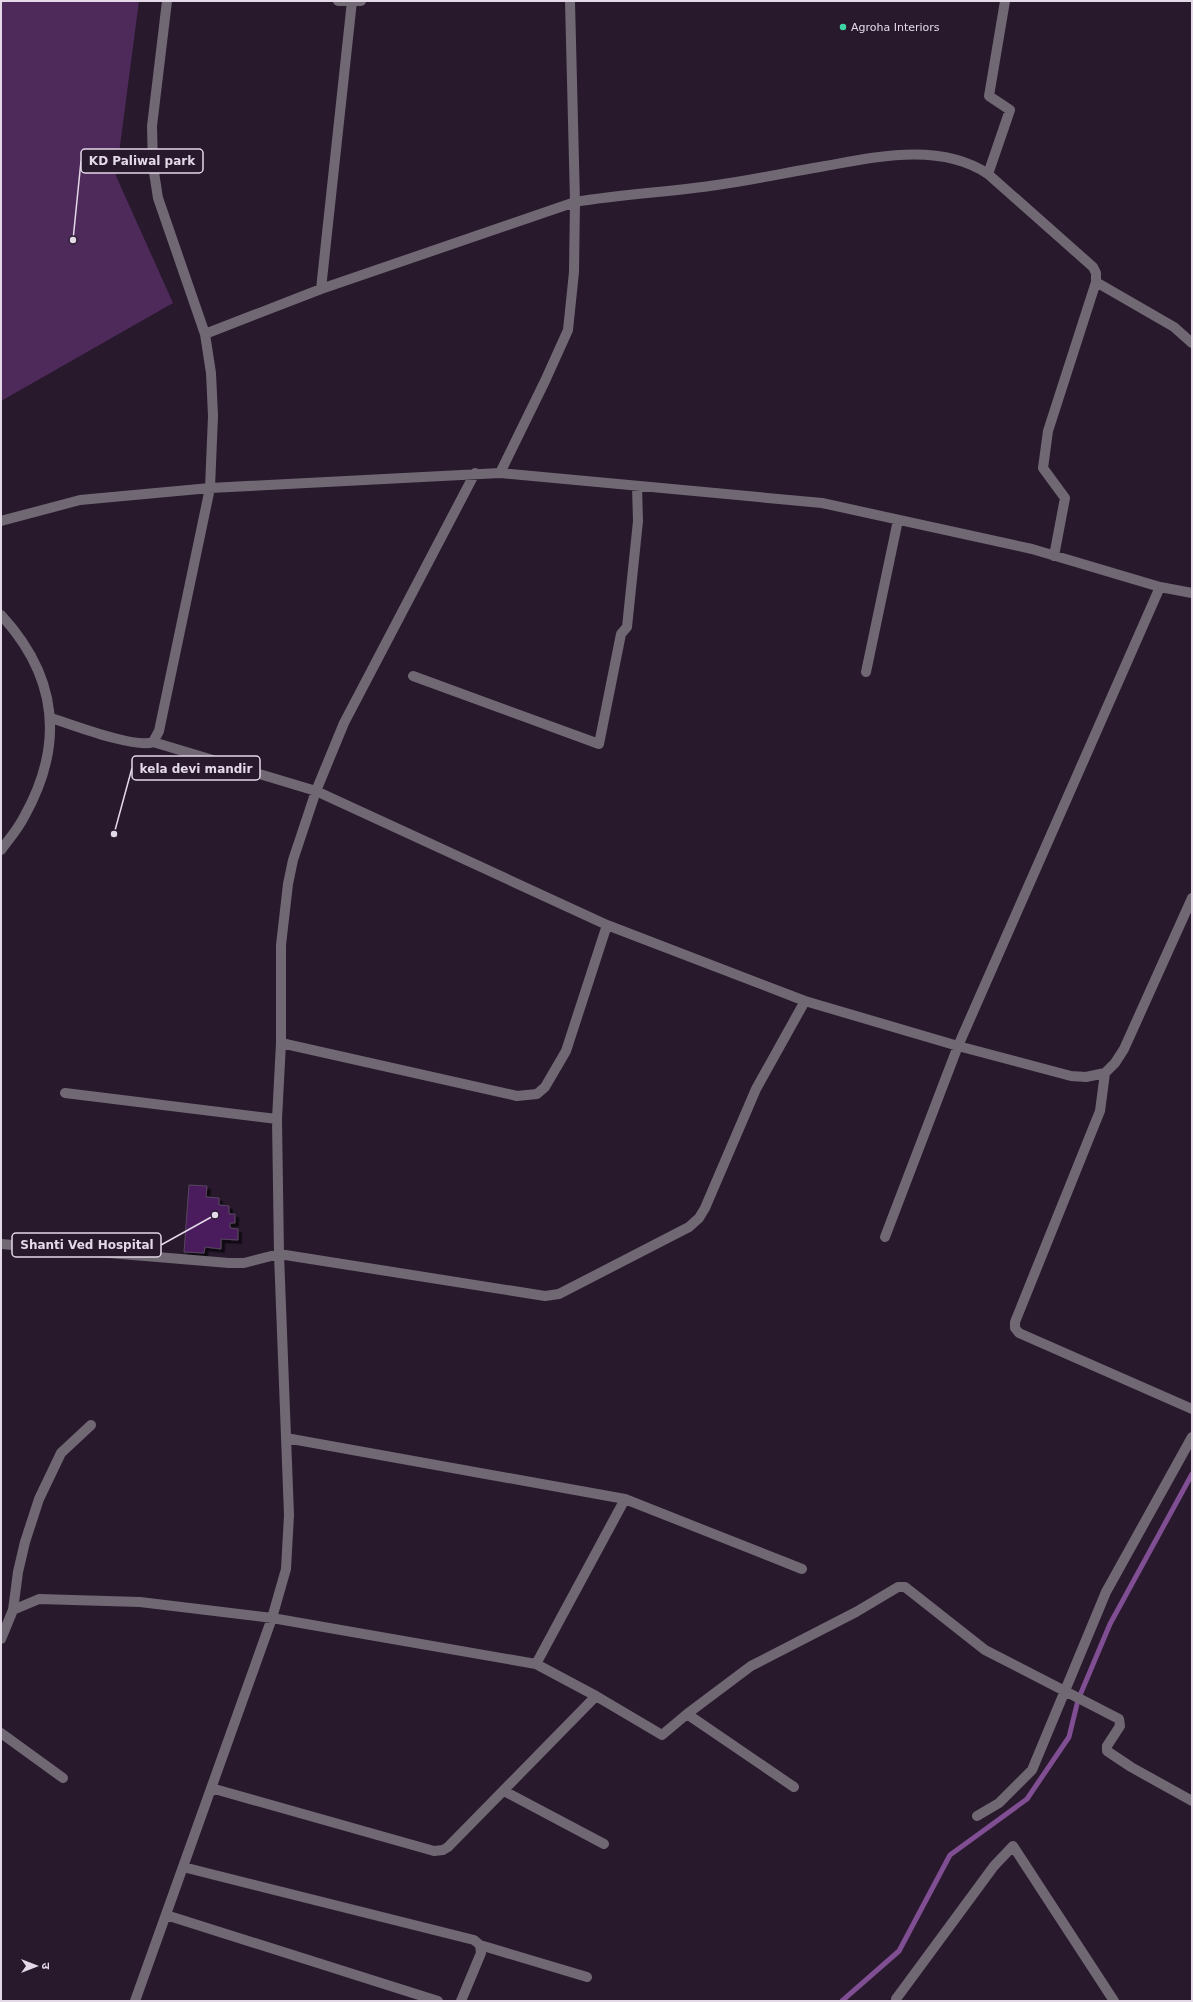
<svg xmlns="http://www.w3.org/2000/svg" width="1193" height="2002" font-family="'DejaVu Sans','Noto Sans Devanagari',sans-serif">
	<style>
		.green { fill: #4e2a5b }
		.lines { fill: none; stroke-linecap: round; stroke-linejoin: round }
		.stream { stroke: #804e92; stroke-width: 5 }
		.building { fill: #4c1b5d; stroke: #56465d; filter: url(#shadow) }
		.minor { stroke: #706873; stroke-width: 10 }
		.poi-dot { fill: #3ed4a3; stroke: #28192d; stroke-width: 1.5 }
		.labels { text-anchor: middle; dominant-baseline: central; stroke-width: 3; stroke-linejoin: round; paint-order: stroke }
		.poi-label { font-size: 11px; fill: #e3d9e7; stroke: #28192d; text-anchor: start }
		.leader { fill: none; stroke: #e3d9e7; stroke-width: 1.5 }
		.callout-dot { fill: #e3d9e7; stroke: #28192d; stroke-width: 1.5 }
		.callout { fill: #28192d; stroke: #e3d9e7; stroke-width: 1.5 }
		.callout-label { font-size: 12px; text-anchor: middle; font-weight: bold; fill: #e3d9e7 }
	</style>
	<defs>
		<filter id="shadow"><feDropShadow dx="3.5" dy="3.5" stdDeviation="0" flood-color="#0009"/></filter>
	</defs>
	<rect width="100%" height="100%" fill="#28192d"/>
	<path class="green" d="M 1,1 L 139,1 L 116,176 L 173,303 L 1,401 Z"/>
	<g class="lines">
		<path class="stream" d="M 842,2001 L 899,1951 L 950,1855 L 1027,1799 L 1069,1737 L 1078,1700 L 1110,1624 L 1192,1474"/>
	</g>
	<path class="building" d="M 189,1185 L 207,1186 L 206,1197 L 219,1198 L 219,1205 L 229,1206 L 229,1214 L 235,1214 L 235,1223 L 230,1223 L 230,1228 L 238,1229 L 238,1240 L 221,1239 L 221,1249 L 205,1247 L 204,1253 L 184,1252 Z"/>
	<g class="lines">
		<path class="minor" d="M 338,1 L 361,1
			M 988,174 L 1010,110 L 989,96 L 1005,1
			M 1096,282 L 1174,327 L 1192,343
			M 321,289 L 352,1
			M 205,334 L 321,289 L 575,202 L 570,1
			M 500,473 L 545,381 L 568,330 L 574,272 L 575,202 C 622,194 670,192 717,185 C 753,180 789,172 825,166 C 876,157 940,142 988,174 L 1093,267 L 1096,273 L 1096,282 L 1048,431 L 1043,468 L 1065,498 L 1054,556
			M 1,521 L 80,500 L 210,488 L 500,473 L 822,503 L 1032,549 L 1160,587 L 1192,593
			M 1,615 C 58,677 65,744 24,817 C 18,829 9,839 1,850
			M 866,672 L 898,520
			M 413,676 L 599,744 L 621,634 L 627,627 L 638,521 L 637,486
			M 51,718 C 71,724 135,749 153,742 L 159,731 L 210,488 L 213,416 L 211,373 L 205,334 L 158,198 L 153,166 L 152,126 L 167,1
			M 153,742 L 316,791 L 607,925 L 805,1001 L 958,1046 L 1071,1076 L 1086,1077 L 1105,1073 L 1115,1063 L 1124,1049 L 1192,898
			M 281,1043 L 517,1096 L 537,1094 L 545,1087 L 566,1051 L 607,925
			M 1105,1073 L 1100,1111 L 1015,1322 L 1015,1328 L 1019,1333 L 1192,1409
			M 65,1093 L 277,1119
			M 885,1237 L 958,1046 L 1160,587
			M 1,1244 L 229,1263 L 244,1263 L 279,1254 L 545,1296 L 559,1294 L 689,1227 L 699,1218 L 705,1208 L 756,1089 L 805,1001
			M 625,1499 L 802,1569
			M 13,1610 L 18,1572 L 25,1542 L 39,1499 L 61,1453 L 91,1425
			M 1,1639 L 13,1610 L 39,1599 L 140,1602 L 272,1618 L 536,1664 L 625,1499 L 286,1438
			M 596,1696 L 662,1735 L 687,1714 L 751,1666 L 856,1612 L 898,1587 L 905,1587 L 985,1650 L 1119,1719 L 1120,1726 L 1107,1746 L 1107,1751 L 1131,1767 L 1192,1801
			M 687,1714 L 794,1787
			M 1,1733 L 63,1778
			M 211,1788 L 434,1851 L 443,1850 L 448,1847 L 596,1696 L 536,1664
			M 504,1791 L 604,1844
			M 977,1816 L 999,1803 L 1032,1770 L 1106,1592 L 1192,1437
			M 183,1867 L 474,1940 L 480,1945 L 481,1953 L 461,2001
			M 166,1915 L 438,2001
			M 480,1945 L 587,1977
			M 896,1999 L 994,1866 L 1013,1846 L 1114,2001
			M 135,2001 L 272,1618 L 286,1569 L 289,1515 L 279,1254 L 277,1119 L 281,1043 L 281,945 L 288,884 L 293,860 L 316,791 L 344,723 L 475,473"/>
	</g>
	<circle class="poi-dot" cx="843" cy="27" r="4"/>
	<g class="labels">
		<g class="poi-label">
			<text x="851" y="27">Agroha Interiors</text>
		</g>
	</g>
	<path class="leader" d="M73 240L81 161M114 834L132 768M215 1215L161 1245"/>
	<g class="callout-dot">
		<circle cx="73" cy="240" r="4"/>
		<circle cx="114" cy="834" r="4"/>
		<circle cx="215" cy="1215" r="4"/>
	</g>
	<g class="callout">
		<rect x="81" y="149" width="122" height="24" rx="4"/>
		<rect x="132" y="756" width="128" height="24" rx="4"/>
		<rect x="12" y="1233" width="149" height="24" rx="4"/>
	</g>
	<g class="callout-label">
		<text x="142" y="165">KD Paliwal park</text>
		<text x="196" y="773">kela devi mandir</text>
		<text x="87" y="1249">Shanti Ved Hospital</text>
	</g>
	<rect width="1193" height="2002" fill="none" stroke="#e3d9e7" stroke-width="4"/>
	<g transform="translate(36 1966) rotate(90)" stroke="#28192d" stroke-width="3" paint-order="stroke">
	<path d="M0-3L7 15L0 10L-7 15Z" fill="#e3d9e7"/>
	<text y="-6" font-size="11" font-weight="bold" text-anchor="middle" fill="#e3d9e7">उ</text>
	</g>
</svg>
